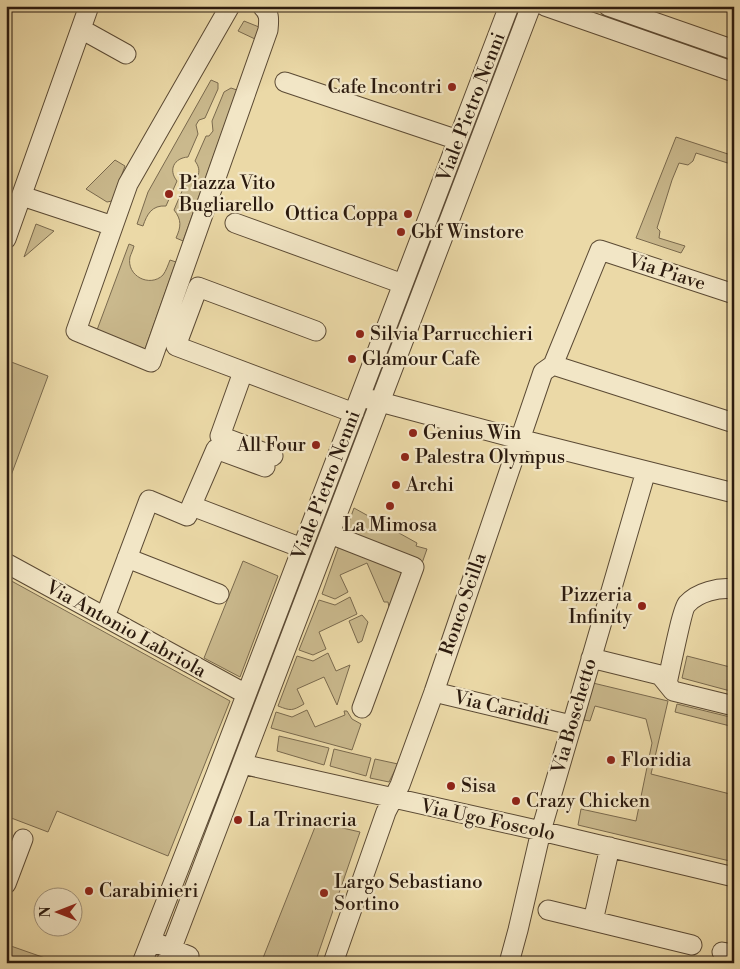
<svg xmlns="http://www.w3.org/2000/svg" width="740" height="969" font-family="'Libre Bodoni',serif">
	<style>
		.green { fill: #cab98d; stroke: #7a6a4e }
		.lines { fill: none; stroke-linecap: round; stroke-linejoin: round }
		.minor-casing { stroke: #5b4a34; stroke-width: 21 }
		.minor { stroke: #f2e6c6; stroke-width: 19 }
		.poi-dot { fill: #8f2418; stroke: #f2e6c6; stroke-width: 2 }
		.labels { text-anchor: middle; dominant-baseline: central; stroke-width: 4.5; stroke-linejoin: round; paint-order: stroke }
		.poi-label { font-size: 19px; fill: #2b1a0e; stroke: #f2e6c6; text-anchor: start }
		.street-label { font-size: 19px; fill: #2b1a0e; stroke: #f2e6c6 }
	</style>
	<rect width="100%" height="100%" fill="#ebd9a7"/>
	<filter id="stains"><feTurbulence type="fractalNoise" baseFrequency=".004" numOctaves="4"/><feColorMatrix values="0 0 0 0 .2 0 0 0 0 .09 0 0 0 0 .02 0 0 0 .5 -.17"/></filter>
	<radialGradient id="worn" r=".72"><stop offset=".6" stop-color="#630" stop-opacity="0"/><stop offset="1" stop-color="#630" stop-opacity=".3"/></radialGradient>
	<path class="green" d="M 244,21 L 259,27 L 255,39 L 238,31 Z
		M 211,80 L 218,83 L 218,89 L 205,118 L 199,120 L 196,125 L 198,134 L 188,157 C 174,158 168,170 177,181 L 166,206 C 152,205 147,214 143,226 L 137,224 L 148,192 Z
		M 231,88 L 237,90 L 183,241 L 176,238 C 181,227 182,220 174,210 L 185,184 C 198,183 203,171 195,161 L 206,136 L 209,136 L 213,131 L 212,121 L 224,92 Z
		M 676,137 L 734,156 L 734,165 L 696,153 L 693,161 L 688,165 L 679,163 L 672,180 L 657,228 L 660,231 L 659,238 L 685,246 L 681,253 L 636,238 Z
		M 115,160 L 125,166 L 112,201 L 107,202 L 86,189 Z
		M 36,224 L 54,231 L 24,257 Z
		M 129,244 L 134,246 C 133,250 131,254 130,257 C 126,276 150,288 163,275 C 166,271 168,265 170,260 L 176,262 L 145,349 L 97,330 Z
		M 6,360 L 48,376 L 6,489 Z
		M 354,508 L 417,543 L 416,546 L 427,549 L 421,566 L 345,533 Z
		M 340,543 L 406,568 L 395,605 L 389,607 L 388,602 L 384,602 L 367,563 L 340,575 L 348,592 L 335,599 L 322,594 Z
		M 243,561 L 278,576 L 240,677 L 204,658 Z
		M 6,578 L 230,701 L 168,856 L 57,811 L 48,832 L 6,816 Z
		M 350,597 L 357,614 L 319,632 L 326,649 L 313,655 L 299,650 L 319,600 L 335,605 Z
		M 362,615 L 368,622 L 362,641 L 358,643 L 349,621 Z
		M 328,653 L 336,671 L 350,665 L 337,705 L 324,677 L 297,689 L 304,704 C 292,711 291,711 278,706 L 297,656 L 313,661 Z
		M 687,656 L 734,668 L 734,692 L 682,678 Z
		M 593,683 L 668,701 L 651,774 L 734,795 L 734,862 L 578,825 L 581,809 L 636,821 L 652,743 L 646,719 L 595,706 L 590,721 L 584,720 Z
		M 677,704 L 734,718 L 734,727 L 675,712 Z
		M 307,710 L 315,727 L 345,715 L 344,711 L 347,711 L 352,719 L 361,724 L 352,750 L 271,728 L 276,712 L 292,717 Z
		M 279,736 L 329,748 L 324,765 L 277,751 Z
		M 334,749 L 371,758 L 366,776 L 330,766 Z
		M 375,759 L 398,764 L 389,782 L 370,778 Z
		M 317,822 L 360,832 L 315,963 L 261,963 Z
		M 8,945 L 48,959 L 46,963 L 6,963 Z"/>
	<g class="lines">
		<defs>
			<path id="minor" d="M 230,6 L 128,184 L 76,331 L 151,362 L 268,30 C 269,19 270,14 262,6
				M 545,6 L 734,72
				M 608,6 L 734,50
				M 81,29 L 126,54
				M 285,82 L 458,140
				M 22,196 L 113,226
				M 235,223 L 403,284
				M 6,239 L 89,6
				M 316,331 L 198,287 L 176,346 L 354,413
				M 553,365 L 734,423
				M 243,372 L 220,436 L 273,456
				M 369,399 L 519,439 L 734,493
				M 192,506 L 302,548
				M 330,534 L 414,567 L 362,708
				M 127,558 L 219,594
				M 6,563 L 246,694
				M 105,617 L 149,500 L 187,516 L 216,449 L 265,467
				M 591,658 L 660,675 L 673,691 L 734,706
				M 667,683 C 670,671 682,609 687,604 C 698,592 719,587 734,589
				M 434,692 L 571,725
				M 242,764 L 541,831 L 734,877
				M 6,884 L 23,839
				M 548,910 L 692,945
				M 593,921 L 610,847
				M 159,944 L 189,956 L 186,963
				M 722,952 L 734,954
				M 142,963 L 216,774 L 509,6
				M 166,963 L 531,6
				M 333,963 L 386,812 L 400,785 L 434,692 L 543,372 L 553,365 L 600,250 L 734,294
				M 509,963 L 518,930 L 541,831 L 646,471"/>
		</defs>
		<use href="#minor" class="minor-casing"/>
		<use href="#minor" class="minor"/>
	</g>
	<g class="poi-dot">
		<circle cx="452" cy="87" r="5"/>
		<circle cx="169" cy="194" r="5"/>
		<circle cx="408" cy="214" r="5"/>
		<circle cx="401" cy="232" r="5"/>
		<circle cx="360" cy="334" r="5"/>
		<circle cx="352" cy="359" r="5"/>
		<circle cx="413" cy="433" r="5"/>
		<circle cx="316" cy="445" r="5"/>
		<circle cx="405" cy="457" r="5"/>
		<circle cx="396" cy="485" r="5"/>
		<circle cx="390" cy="506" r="5"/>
		<circle cx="642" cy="606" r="5"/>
		<circle cx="611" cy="760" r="5"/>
		<circle cx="451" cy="786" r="5"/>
		<circle cx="516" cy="801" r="5"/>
		<circle cx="238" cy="820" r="5"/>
		<circle cx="89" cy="891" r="5"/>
		<circle cx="324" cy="893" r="5"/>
	</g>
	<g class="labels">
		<g class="poi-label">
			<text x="442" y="87" text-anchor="end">Cafe Incontri</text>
			<text x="179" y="183">Piazza Vito<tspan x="179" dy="22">Bugliarello</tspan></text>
			<text x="398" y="214" text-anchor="end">Ottica Coppa</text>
			<text x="411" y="232">Gbf Winstore</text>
			<text x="370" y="334">Silvia Parrucchieri</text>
			<text x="362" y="359">Glamour Cafè</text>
			<text x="423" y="433">Genius Win</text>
			<text x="306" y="445" text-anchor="end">All Four</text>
			<text x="415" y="457">Palestra Olympus</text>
			<text x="406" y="485">Archi</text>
			<text x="390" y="525" text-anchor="middle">La Mimosa</text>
			<text x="632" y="595" text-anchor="end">Pizzeria<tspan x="632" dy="22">Infinity</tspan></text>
			<text x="621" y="760">Floridia</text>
			<text x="461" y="786">Sisa</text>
			<text x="526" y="801">Crazy Chicken</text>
			<text x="248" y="820">La Trinacria</text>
			<text x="334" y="882">Largo Sebastiano<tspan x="334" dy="22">Sortino</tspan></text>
			<text x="99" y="891">Carabinieri</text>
		</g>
		<g class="street-label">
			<text transform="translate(471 107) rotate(-69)">Viale Pietro Nenni</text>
			<text transform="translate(667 272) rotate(18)">Via Piave</text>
			<text transform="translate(326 485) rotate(-69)">Viale Pietro Nenni</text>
			<text transform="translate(463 604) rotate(-71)">Ronco Scilla</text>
			<text transform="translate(126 629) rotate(29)">Via Antonio Labriola</text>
			<text transform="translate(502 708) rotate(13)">Via Cariddi</text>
			<text transform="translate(574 716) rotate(-74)">Via Boschetto</text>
			<text transform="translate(488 820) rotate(12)">Via Ugo Foscolo</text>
		</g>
	</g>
	<rect width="740" height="969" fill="none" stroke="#ebd9a7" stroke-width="25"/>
	<rect x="8" y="8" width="725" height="954" fill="none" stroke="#2b1a0e" stroke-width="2.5"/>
	<rect x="12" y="12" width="715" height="944" fill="none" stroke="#2b1a0e"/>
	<g transform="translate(58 912) rotate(270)"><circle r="24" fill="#f2e6c6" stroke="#a2947c"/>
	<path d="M0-4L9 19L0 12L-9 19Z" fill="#8f2418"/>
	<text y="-8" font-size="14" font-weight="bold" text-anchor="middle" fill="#2b1a0e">N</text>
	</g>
	<rect width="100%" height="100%" filter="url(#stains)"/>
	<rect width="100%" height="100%" fill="url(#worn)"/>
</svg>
